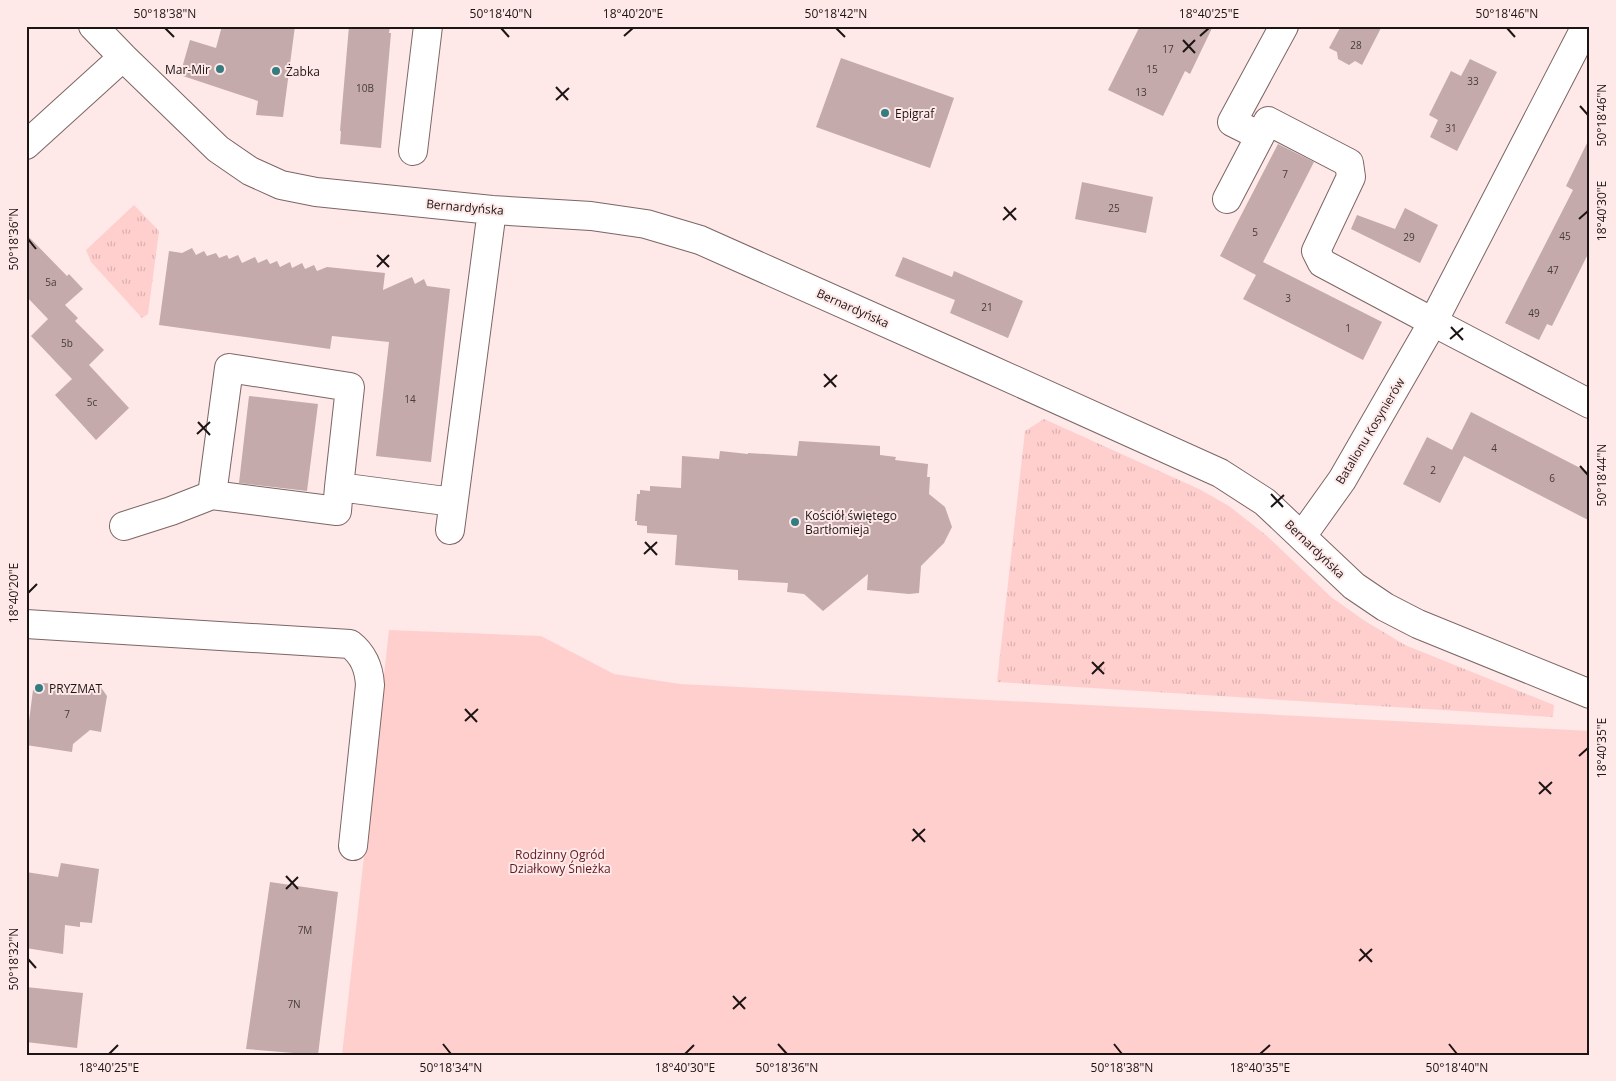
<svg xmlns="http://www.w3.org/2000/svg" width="1616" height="1081" font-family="'Open Sans',sans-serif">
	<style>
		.park { fill: url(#park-tufts) }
		.garden { fill: #ffcfce }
		.building { fill: #c4aaaa }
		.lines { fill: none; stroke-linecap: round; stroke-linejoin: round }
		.minor-casing { stroke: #7c6565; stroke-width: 30 }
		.minor { stroke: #fff; stroke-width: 28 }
		.ticks { fill: none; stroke: #1d1414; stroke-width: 2 }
		.poi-dot { fill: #337c7f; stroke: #fee8e8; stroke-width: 2 }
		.labels { text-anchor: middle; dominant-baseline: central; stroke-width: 4; stroke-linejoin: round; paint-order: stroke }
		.number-label { font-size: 10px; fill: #473a3a }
		.poi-label { font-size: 12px; fill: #1d1414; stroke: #fee8e8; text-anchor: start }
		.street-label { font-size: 12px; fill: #1d1414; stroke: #fee8e8 }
		.park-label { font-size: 12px; fill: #5e1820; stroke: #fee8e8 }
		.neatline { fill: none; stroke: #1d1414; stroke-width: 2 }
		.ticks-label { font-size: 12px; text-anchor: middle; fill: #1d1414 }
	</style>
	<defs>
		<pattern id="park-tufts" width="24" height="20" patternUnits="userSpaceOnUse" patternTransform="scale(1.25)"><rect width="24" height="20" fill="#ffcfce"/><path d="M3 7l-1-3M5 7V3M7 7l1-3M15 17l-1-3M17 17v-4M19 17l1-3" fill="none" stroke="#dab1b0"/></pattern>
	</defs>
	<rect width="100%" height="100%" fill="#fee8e8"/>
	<path class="park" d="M 134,205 L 159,231 L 148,314 L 142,318 L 91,262 L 86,250 Z
		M 1044,419 L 1199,489 L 1229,506 L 1267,536 L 1331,597 L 1365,621 L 1405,645 L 1554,705 L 1553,717 L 997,682 L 1025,431 Z"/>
	<path class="garden" d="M 389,630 L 541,636 L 614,674 L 680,684 L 1590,731 L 1590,1055 L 342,1055 Z"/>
	<path class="building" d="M 222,26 L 295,26 L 283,117 L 256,115 L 258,101 L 180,75 L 190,40 L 216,48 Z
		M 349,26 L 390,26 L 389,33 L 391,33 L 381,148 L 340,144 L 341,131 L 340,131 Z
		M 1140,26 L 1213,26 L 1190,74 L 1185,71 L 1163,116 L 1108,90 Z
		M 1341,26 L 1382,26 L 1362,65 L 1355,61 L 1349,65 L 1338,59 L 1337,52 L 1329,48 Z
		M 841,58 L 954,98 L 930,168 L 816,127 Z
		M 1470,59 L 1497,72 L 1457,151 L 1430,137 L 1438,120 L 1429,115 L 1451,71 L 1461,76 Z
		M 1590,137 L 1590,250 L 1552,326 L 1547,324 L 1539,340 L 1505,323 L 1573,190 L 1566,186 Z
		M 1278,144 L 1314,162 L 1263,262 L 1382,322 L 1363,360 L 1243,299 L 1256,275 L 1220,256 Z
		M 1082,182 L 1153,197 L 1146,233 L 1075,219 Z
		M 1405,208 L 1438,225 L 1420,263 L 1351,229 L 1357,215 L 1395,229 Z
		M 26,234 L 67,276 L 69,274 L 83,289 L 65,305 L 78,318 L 75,321 L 104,350 L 89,365 L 129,408 L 96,440 L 55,395 L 72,379 L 31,336 L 48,319 L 26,296 Z
		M 192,248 L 196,255 L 204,251 L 207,256 L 216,253 L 219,258 L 227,255 L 229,259 L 238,255 L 242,263 L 255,257 L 258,263 L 267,259 L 270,264 L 277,261 L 280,267 L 290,262 L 292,268 L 302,263 L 305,269 L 314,265 L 317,271 L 327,267 L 385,273 L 383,290 L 412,277 L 415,284 L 424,279 L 427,286 L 450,289 L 431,462 L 376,456 L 389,342 L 332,336 L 330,349 L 159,325 L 169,251 L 182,253 Z
		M 903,257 L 952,277 L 954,271 L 1023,301 L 1008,338 L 950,313 L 955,300 L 895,276 Z
		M 249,396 L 318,404 L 307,491 L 239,483 Z
		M 1471,412 L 1590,473 L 1590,521 L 1464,456 L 1440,503 L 1403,484 L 1427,437 L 1452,450 Z
		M 799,441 L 880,446 L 880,455 L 896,457 L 895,460 L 928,464 L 927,477 L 930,477 L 929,494 L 945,507 L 952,527 L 944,543 L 921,566 L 919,593 L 909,594 L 867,590 L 868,574 L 823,611 L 804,594 L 787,592 L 788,583 L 738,580 L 738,570 L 675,565 L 677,535 L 647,533 L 647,526 L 637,525 L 637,521 L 635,521 L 637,494 L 640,494 L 640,490 L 650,491 L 650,486 L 681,488 L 682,456 L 719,459 L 720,451 L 748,454 L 748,453 L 797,456 Z
		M 42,683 L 100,686 L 107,696 L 101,732 L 90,730 L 73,744 L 72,752 L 26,745 L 33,690 Z
		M 61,863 L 99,869 L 92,923 L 80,922 L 80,927 L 65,925 L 63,954 L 26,948 L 26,872 L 58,877 Z
		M 270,882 L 338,892 L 318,1055 L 246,1049 Z
		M 26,987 L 83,993 L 77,1048 L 26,1042 Z"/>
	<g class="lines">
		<defs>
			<path id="minor" d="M 93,26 L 123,57 L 218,149 L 250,171 L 281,185 L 316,192 L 492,210 L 591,216 L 646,224 L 700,240 L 985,367 L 1220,473 L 1265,502 L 1354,586 L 1385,607 L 1418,624 L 1590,694
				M 1284,26 L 1232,122 L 1260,136 L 1268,121 L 1349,163 L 1351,177 L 1316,251 L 1322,263 L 1433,322 L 1583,32
				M 26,145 L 123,57
				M 413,151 L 428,26
				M 1227,199 L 1260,136
				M 339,487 L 337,511 L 212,495 L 229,368 L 350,387 L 339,487 L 453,502
				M 124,526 L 171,511 L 212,495
				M 450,530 L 492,210
				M 1302,536 L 1342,480 L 1433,322 L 1590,404
				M 26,624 L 350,644 C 364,655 369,668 370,685 L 353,846"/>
		</defs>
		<use href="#minor" class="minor-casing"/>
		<use href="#minor" class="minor"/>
	</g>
	<path class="ticks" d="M 165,28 L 174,37M 501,28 L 509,37M 836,28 L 845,37M 1507,28 L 1515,37M 624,36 L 633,28M 1200,36 L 1209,28M 1183,40 L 1195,53M 1183,52 L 1195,40M 556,87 L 568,100M 556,100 L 569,88M 1580,106 L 1588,115M 1004,207 L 1016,220M 1579,219 L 1588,211M 1003,220 L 1016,208M 28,239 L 36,249M 377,255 L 389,267M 377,267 L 389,255M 1451,327 L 1463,340M 1450,339 L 1463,328M 824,374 L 836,387M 824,387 L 837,375M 198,422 L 210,435M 197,434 L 210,422M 1580,466 L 1588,475M 1271,494 L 1283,507M 1271,507 L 1284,495M 645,542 L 657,555M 644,554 L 657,542M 28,593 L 37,584M 1092,662 L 1104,674M 1092,674 L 1104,662M 465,709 L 477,722M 465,721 L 478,709M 1579,756 L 1588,748M 1539,782 L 1551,794M 1539,794 L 1552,782M 913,829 L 925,842M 912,841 L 925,829M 286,876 L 298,889M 286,889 L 298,877M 1360,949 L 1372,962M 28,959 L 36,968M 1359,961 L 1372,949M 733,996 L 745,1009M 733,1009 L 746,997M 443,1044 L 451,1054M 778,1044 L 787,1054M 1114,1044 L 1122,1054M 1449,1044 L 1457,1054M 109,1054 L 118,1045M 685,1054 L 694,1045M 1260,1054 L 1270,1045"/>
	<g class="poi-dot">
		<circle cx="220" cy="69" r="5"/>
		<circle cx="276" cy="71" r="5"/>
		<circle cx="885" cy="113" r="5"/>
		<circle cx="795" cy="522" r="5"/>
		<circle cx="39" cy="688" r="5"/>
	</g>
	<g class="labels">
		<g class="number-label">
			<text x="1356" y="45">28</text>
			<text x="1168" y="49">17</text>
			<text x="1152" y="69">15</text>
			<text x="1473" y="81">33</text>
			<text x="365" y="88">10B</text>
			<text x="1141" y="92">13</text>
			<text x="1451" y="128">31</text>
			<text x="1285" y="174">7</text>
			<text x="1114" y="208">25</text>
			<text x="1255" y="232">5</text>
			<text x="1565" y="236">45</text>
			<text x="1409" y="237">29</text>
			<text x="1553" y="270">47</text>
			<text x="51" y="282">5a</text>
			<text x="1288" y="298">3</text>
			<text x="987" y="307">21</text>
			<text x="1534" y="313">49</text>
			<text x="1348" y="328">1</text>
			<text x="67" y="343">5b</text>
			<text x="410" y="399">14</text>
			<text x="92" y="402">5c</text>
			<text x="1494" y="448">4</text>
			<text x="1433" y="470">2</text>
			<text x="1552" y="478">6</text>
			<text x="67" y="714">7</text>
			<text x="305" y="930">7M</text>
			<text x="294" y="1004">7N</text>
		</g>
		<g class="poi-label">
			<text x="210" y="69" text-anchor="end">Mar-Mir</text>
			<text x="286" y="71">Żabka</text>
			<text x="895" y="113">Epigraf</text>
			<text x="805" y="515">Kościół świętego<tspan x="805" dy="14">Bartłomieja</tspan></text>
			<text x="49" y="688">PRYZMAT</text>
		</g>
		<g class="street-label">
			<text transform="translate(465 207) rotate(5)">Bernardyńska</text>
			<text transform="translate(853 308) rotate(24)">Bernardyńska</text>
			<text transform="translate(1370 431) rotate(-59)">Batalionu Kosynierów</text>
			<text transform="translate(1315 549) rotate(44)">Bernardyńska</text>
		</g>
		<g class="park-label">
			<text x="560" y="854">Rodzinny Ogród<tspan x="560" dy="14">Działkowy Śnieżka</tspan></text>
		</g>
	</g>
	<rect width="1616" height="1081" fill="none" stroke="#fee8e8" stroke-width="55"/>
	<rect x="28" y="28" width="1560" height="1026" class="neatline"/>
	<g class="ticks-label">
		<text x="165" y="18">50°18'38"N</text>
		<text x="501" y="18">50°18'40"N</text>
		<text x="633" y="18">18°40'20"E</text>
		<text x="836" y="18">50°18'42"N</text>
		<text x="1209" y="18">18°40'25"E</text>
		<text x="1507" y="18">50°18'46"N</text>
		<text transform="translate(1602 115) rotate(-90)" y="4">50°18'46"N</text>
		<text transform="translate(1602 211) rotate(-90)" y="4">18°40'30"E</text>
		<text transform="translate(14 239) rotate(-90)" y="4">50°18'36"N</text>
		<text transform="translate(1602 475) rotate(-90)" y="4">50°18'44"N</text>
		<text transform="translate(14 593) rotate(-90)" y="4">18°40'20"E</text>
		<text transform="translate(1602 748) rotate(-90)" y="4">18°40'35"E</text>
		<text transform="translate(14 959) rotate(-90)" y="4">50°18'32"N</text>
		<text x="109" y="1072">18°40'25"E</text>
		<text x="451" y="1072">50°18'34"N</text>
		<text x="685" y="1072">18°40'30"E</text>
		<text x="787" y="1072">50°18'36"N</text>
		<text x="1122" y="1072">50°18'38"N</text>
		<text x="1260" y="1072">18°40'35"E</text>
		<text x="1457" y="1072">50°18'40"N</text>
	</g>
</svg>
